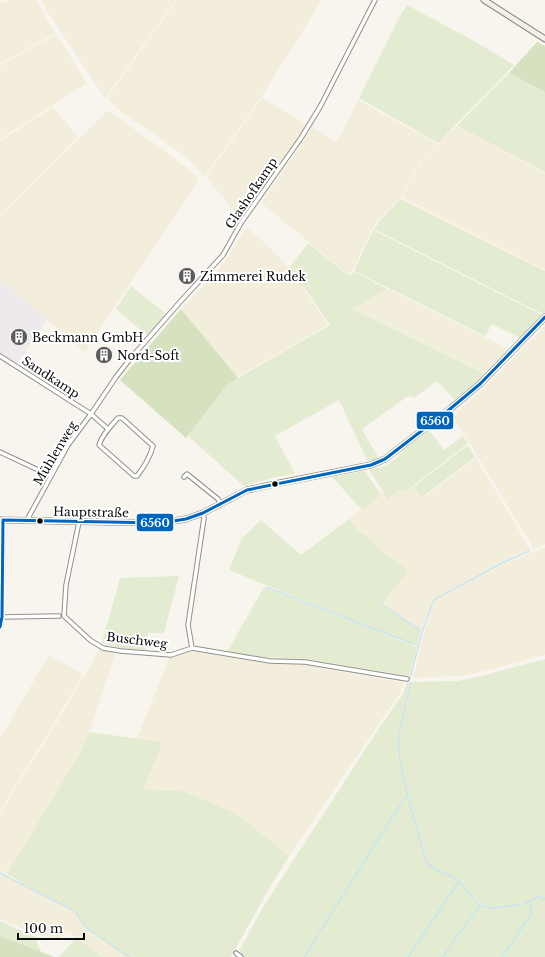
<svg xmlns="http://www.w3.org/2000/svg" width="545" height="957" font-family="'Libre Baskerville',serif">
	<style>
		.industrial { fill: #eee9eb }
		.farmland { fill: #f3eedc }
		.green { fill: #e3ebd0 }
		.forest { fill: #d5e1bf }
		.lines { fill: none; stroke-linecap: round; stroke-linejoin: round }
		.stream { stroke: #c8e5ee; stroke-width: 1.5 }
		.street-casing { stroke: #91908d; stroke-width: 5.5 }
		.secondary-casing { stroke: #888683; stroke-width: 7 }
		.street { stroke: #fefefc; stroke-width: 3.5 }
		.secondary { stroke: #f2f0e8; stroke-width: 5 }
		.bus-1-casing { stroke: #fff; stroke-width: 6 }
		.bus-1 { stroke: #0065bd; stroke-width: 3 }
		.bus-dot { fill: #0a0a0a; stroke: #fff; stroke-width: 1.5 }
		.labels { text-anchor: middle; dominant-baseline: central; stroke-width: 4; stroke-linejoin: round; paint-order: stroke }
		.street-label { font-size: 12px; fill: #0a0a0a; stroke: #fff }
		.poi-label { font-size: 12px; fill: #0a0a0a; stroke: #fff; text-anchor: start }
		.line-badge { stroke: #fff; stroke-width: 1.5 }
		.badge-label { font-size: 11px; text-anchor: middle; font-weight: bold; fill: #fff }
	</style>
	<rect width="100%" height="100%" fill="#f8f5ee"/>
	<path class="industrial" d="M 0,279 L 47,319 L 15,367 L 0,357 Z"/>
	<path class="farmland" d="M 13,0 L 36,0 L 55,33 L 0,64 L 0,3 Z
		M 41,0 L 176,0 L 105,98 L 47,11 Z
		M 177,0 L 322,0 L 262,96 L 205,176 L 182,154 L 119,110 L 107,98 Z
		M 56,34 L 87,83 L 0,139 L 0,66 Z
		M 262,98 L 306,124 L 300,137 L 244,215 L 237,214 L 206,177 Z
		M 358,100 L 437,144 L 422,159 L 401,197 L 379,219 L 372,229 L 353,270 L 349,275 L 261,203 L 304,141 L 312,127 L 337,142 Z
		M 53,107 L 78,137 L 0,216 L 0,141 Z
		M 108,110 L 171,156 L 188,169 L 199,180 L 85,352 L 0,279 L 0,218 Z
		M 456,126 L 545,173 L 545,270 L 402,197 L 423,159 Z
		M 246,227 L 268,246 L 289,268 L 328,325 L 237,377 L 181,309 L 209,280 L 227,259 Z
		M 387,289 L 509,349 L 484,374 L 352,308 Z
		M 545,326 L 545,544 L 534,549 L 453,416 L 484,388 Z
		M 476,458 L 530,549 L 499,563 L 433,600 L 421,630 L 382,604 L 408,569 L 382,552 L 363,533 L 361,534 L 349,519 L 384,492 L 389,499 L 402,489 L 405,491 L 412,486 L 422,499 Z
		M 545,547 L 545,655 L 485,671 L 458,676 L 413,678 L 425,629 L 435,601 L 501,565 Z
		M 100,648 L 116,652 L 89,732 L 81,751 L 7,874 L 0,870 L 0,815 L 17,785 L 49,736 Z
		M 193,651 L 270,664 L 305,665 L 404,683 L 400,693 L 289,856 L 236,814 L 205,800 L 182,791 L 142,790 L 163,742 L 137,738 L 170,656 Z
		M 49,655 L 83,674 L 47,735 L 16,784 L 0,812 L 0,738 Z
		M 0,873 L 74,911 L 84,927 L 128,957 L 103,957 L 76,938 L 70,931 L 58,939 L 39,935 L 0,919 Z"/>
	<path class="green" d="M 407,5 L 474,41 L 514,65 L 438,143 L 359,98 L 399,18 Z
		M 509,73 L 545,92 L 545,172 L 457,126 Z
		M 401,199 L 545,271 L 545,312 L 543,314 L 374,229 L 380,220 Z
		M 373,230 L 542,315 L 520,338 L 492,324 L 485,336 L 354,271 Z
		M 308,243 L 349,276 L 354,272 L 387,289 L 353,309 L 484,374 L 478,381 L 455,400 L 437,381 L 414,398 L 408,396 L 362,429 L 378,458 L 368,462 L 339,400 L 275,436 L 295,474 L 275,477 L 244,486 L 188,436 L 227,385 L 238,378 L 330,325 L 304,287 L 301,286 L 289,268 Z
		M 131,286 L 166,314 L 148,336 L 116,309 Z
		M 429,430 L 444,450 L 463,436 L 468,443 L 405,492 L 402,489 L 388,499 L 369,470 L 386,466 L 398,457 L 403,450 Z
		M 468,445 L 475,457 L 421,498 L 413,487 Z
		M 365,471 L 381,495 L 362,510 L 332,477 Z
		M 349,519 L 361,534 L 363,533 L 382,552 L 409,570 L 382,604 L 380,603 L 421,631 L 417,646 L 335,613 L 229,570 L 242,538 L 261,520 L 301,555 Z
		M 179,576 L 164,633 L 148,633 L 145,650 L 121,648 L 102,643 L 120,578 Z
		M 264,587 L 417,647 L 409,676 L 307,659 L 267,657 L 227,652 Z
		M 545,659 L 545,899 L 538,897 L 523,903 L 492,907 L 481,904 L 457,878 L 431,867 L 427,860 L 409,797 L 401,765 L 400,749 L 400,736 L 412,682 L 458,681 L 485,675 Z
		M 407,683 L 410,683 L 399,737 L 399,749 L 401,766 L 408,797 L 403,799 L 303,957 L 244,957 L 241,955 L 240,949 L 264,906 L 291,864 L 378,730 L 403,694 Z
		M 89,732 L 163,742 L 143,790 L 182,791 L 205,800 L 236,814 L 289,856 L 267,892 L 231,957 L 129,957 L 86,927 L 75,911 L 37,891 L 7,874 L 81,751 Z
		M 408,797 L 426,860 L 431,867 L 456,879 L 479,905 L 441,957 L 408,957 L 457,883 L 407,957 L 304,957 L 404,800 Z
		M 538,898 L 545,899 L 545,957 L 503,957 L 532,915 L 531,901 L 531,915 L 501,957 L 442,957 L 480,906 L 493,908 L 523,904 Z
		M 0,921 L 37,938 L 37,944 L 42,953 L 0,936 Z
		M 76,938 L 103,957 L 59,957 Z"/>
	<path class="forest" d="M 537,42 L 545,46 L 545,92 L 509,73 Z
		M 181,309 L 238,378 L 227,385 L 186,438 L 120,380 Z
		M 0,936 L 54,957 L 0,957 Z"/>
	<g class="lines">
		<path class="stream" d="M 266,587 L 413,644
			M 380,603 L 420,630
			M 410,678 L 423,629 L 434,600 L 500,564 L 529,551
			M 411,682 L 399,736 L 399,749 L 401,766 L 408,797 L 426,860 L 431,867 L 457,879 L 480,905 L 493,908 L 523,904 L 538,897 L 545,899
			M 0,873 L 75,911 L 85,927 L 129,957
			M 304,957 L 403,800 L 408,797
			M 408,957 L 459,881
			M 442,957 L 480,905
			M 502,957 L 531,915 L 531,900"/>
		<defs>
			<path id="street" d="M 0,356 L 91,414 L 108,429
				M 118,418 L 122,418 L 153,446 C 150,457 144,467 137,476 L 134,476 L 99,445 C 102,435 110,427 118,418 Z
				M 0,452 L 51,476
				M 184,477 L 187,474 L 218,499 L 221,504
				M 27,520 L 68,445 L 91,414 L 116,377 L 130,359 L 180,302 L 223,255 L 241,223 L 301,138 L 320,107 L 375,0
				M 79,522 L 66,585 L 64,616 L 90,640 L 103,648 L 121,651 L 171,655 L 192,648 L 270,661 L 305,662 L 407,679
				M 2,617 L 59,616
				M 0,627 L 2,617 L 3,520
				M 192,648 L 188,625 L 204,518 L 203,513
				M 236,953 L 241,957"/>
			<path id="secondary" d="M 484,0 L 545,39
				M 0,520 L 160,523 L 186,519 L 203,513 L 247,490 L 275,484 L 371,465 L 385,459 L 450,409 L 480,384 L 545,317"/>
		</defs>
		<use href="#street" class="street-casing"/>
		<use href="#secondary" class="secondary-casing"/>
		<use href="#street" class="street"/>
		<use href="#secondary" class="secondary"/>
		<defs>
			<path id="bus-1" d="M 3,520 L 160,523 L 186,519 L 203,513 L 247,490 L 371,465 L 385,459 L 450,409 L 480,384 L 545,317
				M 0,627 L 2,617 L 3,520"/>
		</defs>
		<use href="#bus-1" class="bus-1-casing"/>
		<use href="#bus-1" class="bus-1"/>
	</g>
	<defs>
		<symbol id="building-disc" viewBox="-11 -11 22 22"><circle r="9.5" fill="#5d5c5a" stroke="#fff"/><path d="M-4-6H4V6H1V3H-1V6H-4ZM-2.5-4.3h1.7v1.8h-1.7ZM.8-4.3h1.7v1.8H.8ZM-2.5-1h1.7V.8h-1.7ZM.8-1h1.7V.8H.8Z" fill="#fff"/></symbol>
	</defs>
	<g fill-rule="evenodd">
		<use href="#building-disc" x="177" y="266" width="20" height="20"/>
		<use href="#building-disc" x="9" y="327" width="20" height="20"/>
		<use href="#building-disc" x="94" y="345" width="20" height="20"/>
	</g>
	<g class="bus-dot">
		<circle cx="275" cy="484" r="3.5"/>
		<circle cx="40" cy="521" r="3.5"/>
	</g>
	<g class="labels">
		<g class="street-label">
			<text transform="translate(251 193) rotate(-56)">Glashofkamp</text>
			<text transform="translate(51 377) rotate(33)">Sandkamp</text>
			<text transform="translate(55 453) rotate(-59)">Mühlenweg</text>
			<text transform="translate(91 512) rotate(1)">Hauptstraße</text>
			<text transform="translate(137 640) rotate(7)">Buschweg</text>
		</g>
		<g class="poi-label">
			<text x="200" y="276">Zimmerei Rudek</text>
			<text x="32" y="337">Beckmann GmbH</text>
			<text x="117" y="355">Nord-Soft</text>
		</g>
	</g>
	<g class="line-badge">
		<rect x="416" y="411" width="38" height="19" rx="4" fill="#0065bd"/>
		<rect x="136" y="513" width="38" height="19" rx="4" fill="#0065bd"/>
	</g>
	<g class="badge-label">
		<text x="435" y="425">6560</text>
		<text x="155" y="527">6560</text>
	</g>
	<path d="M18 933v6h66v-6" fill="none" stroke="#0a0a0a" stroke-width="2"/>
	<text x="24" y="933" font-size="12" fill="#0a0a0a" stroke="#ffffff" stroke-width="3" paint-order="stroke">100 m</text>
</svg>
